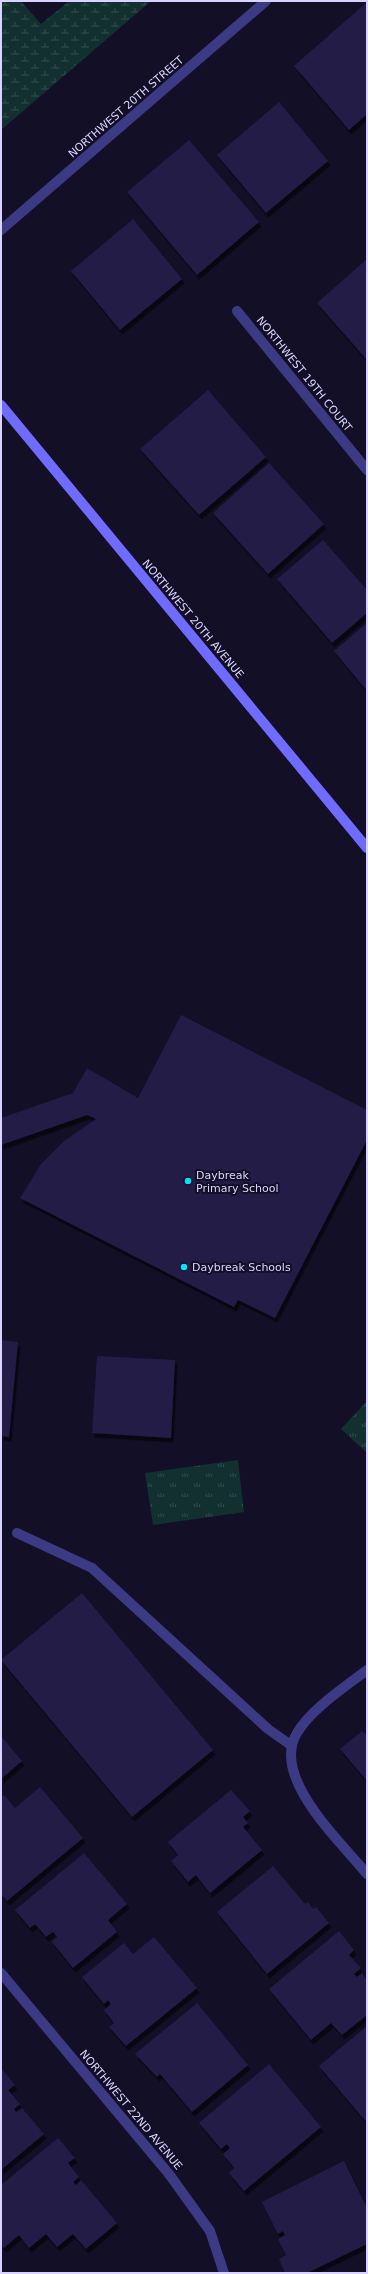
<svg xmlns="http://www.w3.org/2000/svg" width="368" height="2274" font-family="'DejaVu Sans',sans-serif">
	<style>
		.wetland { fill: url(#wetland-marsh) }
		.park { fill: url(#park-tufts) }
		.building { fill: #241b47; filter: url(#shadow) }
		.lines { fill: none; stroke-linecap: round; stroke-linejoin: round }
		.lane { stroke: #3d3a85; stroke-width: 10 }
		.street { stroke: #3d3a85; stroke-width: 10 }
		.secondary { stroke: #6f6bff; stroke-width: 10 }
		.poi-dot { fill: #00e5ff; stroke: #130f26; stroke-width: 1.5 }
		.labels { text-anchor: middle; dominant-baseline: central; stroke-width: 4; stroke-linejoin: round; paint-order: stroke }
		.street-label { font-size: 11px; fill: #d9d4ff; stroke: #130f26 }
		.poi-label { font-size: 11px; fill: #d9d4ff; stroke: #130f26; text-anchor: start }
	</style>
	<defs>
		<pattern id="wetland-marsh" width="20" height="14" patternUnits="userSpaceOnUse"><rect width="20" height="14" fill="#12302f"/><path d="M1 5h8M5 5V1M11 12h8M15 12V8" fill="none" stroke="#344d4e"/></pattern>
		<pattern id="park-tufts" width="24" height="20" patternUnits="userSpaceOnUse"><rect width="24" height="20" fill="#12302f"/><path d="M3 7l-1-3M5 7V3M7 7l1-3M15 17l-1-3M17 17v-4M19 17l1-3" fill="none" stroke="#344d4e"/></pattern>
		<filter id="shadow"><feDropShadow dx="2.5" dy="4.5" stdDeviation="0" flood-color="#0009"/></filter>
	</defs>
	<rect width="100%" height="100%" fill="#130f26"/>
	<path class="wetland" d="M 1,1 L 21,1 L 41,24 L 69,1 L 151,1 L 1,130 Z"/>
	<path class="park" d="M 367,1401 L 367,1453 L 341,1429 Z
		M 238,1460 L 244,1512 L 153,1525 L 145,1473 Z"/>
	<path class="building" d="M 367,2 L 367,114 L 349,130 L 294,66 Z
		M 279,102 L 328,161 L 266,213 L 217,155 Z
		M 189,140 L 259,222 L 197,275 L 127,192 Z
		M 133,219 L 182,279 L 120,330 L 71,271 Z
		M 367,259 L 367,360 L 317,303 Z
		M 208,390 L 266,457 L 199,515 L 140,449 Z
		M 269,463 L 324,524 L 268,574 L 213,513 Z
		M 323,540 L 367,590 L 367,613 L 332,643 L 277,579 Z
		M 367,623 L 367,691 L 334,651 Z
		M 181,1015 L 367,1110 L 367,1140 L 275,1318 L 238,1300 L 234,1307 L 20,1198 L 41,1164 L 64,1141 L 96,1119 L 87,1115 L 1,1145 L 1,1118 L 73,1093 L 87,1068 L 138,1098 Z
		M 1,1340 L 18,1342 L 9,1437 L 1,1436 Z
		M 97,1356 L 175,1360 L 171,1438 L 92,1433 Z
		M 82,1593 L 213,1750 L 132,1817 L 1,1660 Z
		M 362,1731 L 367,1736 L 367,1781 L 340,1749 Z
		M 1,1736 L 22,1761 L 1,1779 Z
		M 40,1787 L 83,1838 L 7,1901 L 1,1894 L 1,1797 L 4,1795 L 15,1808 Z
		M 231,1790 L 250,1811 L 243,1817 L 248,1823 L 243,1827 L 262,1850 L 210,1893 L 196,1875 L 188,1882 L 171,1861 L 178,1855 L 168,1842 Z
		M 84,1853 L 127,1904 L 108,1920 L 117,1932 L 73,1968 L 52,1942 L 57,1937 L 53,1932 L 46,1937 L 35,1924 L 30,1928 L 15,1910 Z
		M 273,1866 L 305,1904 L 308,1902 L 313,1909 L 316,1907 L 329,1923 L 267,1974 L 217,1912 Z
		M 339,1931 L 354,1950 L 349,1955 L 361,1968 L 354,1974 L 357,1977 L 362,1973 L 367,1980 L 367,2015 L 342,2035 L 331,2023 L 311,2040 L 269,1989 Z
		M 154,1937 L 197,1988 L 126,2046 L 109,2027 L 114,2023 L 104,2010 L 111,2004 L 108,2000 L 104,2004 L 82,1977 L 124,1943 L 133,1954 Z
		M 197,2003 L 248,2065 L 192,2112 L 160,2074 L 157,2077 L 135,2054 Z
		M 367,2026 L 367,2123 L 319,2066 Z
		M 269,2064 L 321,2127 L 244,2191 L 229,2173 L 234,2168 L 223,2154 L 230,2148 L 227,2144 L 221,2149 L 199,2123 Z
		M 1,2068 L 15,2085 L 8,2090 L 20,2104 L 14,2109 L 16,2112 L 22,2108 L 44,2134 L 1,2170 Z
		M 58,2138 L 75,2158 L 68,2163 L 79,2177 L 73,2182 L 76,2185 L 81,2180 L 117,2223 L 86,2249 L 73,2234 L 57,2247 L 46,2234 L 29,2248 L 19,2235 L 4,2248 L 1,2245 L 1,2185 Z
		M 344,2161 L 367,2208 L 367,2244 L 307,2273 L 285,2273 L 279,2259 L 286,2255 L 278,2239 L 285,2235 L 283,2231 L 278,2234 L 262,2202 Z"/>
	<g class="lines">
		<path class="lane" d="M 17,1533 L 92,1568 L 268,1729 L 292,1746"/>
		<path class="street" d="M 1,230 L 266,1
			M 237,311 L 367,470
			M 367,1670 C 345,1687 311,1709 297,1733 C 270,1777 341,1842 367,1874
			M 1,1973 L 169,2174 L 210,2231 L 224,2273"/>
		<path class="secondary" d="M 1,405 L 367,848"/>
	</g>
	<g class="poi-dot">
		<circle cx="188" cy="1181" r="4"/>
		<circle cx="184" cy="1267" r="4"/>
	</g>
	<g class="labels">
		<g class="street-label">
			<text transform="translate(126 107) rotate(-41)">NORTHWEST 20TH STREET</text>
			<text transform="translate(304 374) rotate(51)">NORTHWEST 19TH COURT</text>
			<text transform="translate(193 619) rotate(50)">NORTHWEST 20TH AVENUE</text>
			<text transform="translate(131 2110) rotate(50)">NORTHWEST 22ND AVENUE</text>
		</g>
		<g class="poi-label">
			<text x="196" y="1175">Daybreak<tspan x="196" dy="13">Primary School</tspan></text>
			<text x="192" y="1267">Daybreak Schools</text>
		</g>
	</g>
	<rect width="368" height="2274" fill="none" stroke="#d9d4ff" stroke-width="4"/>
</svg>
